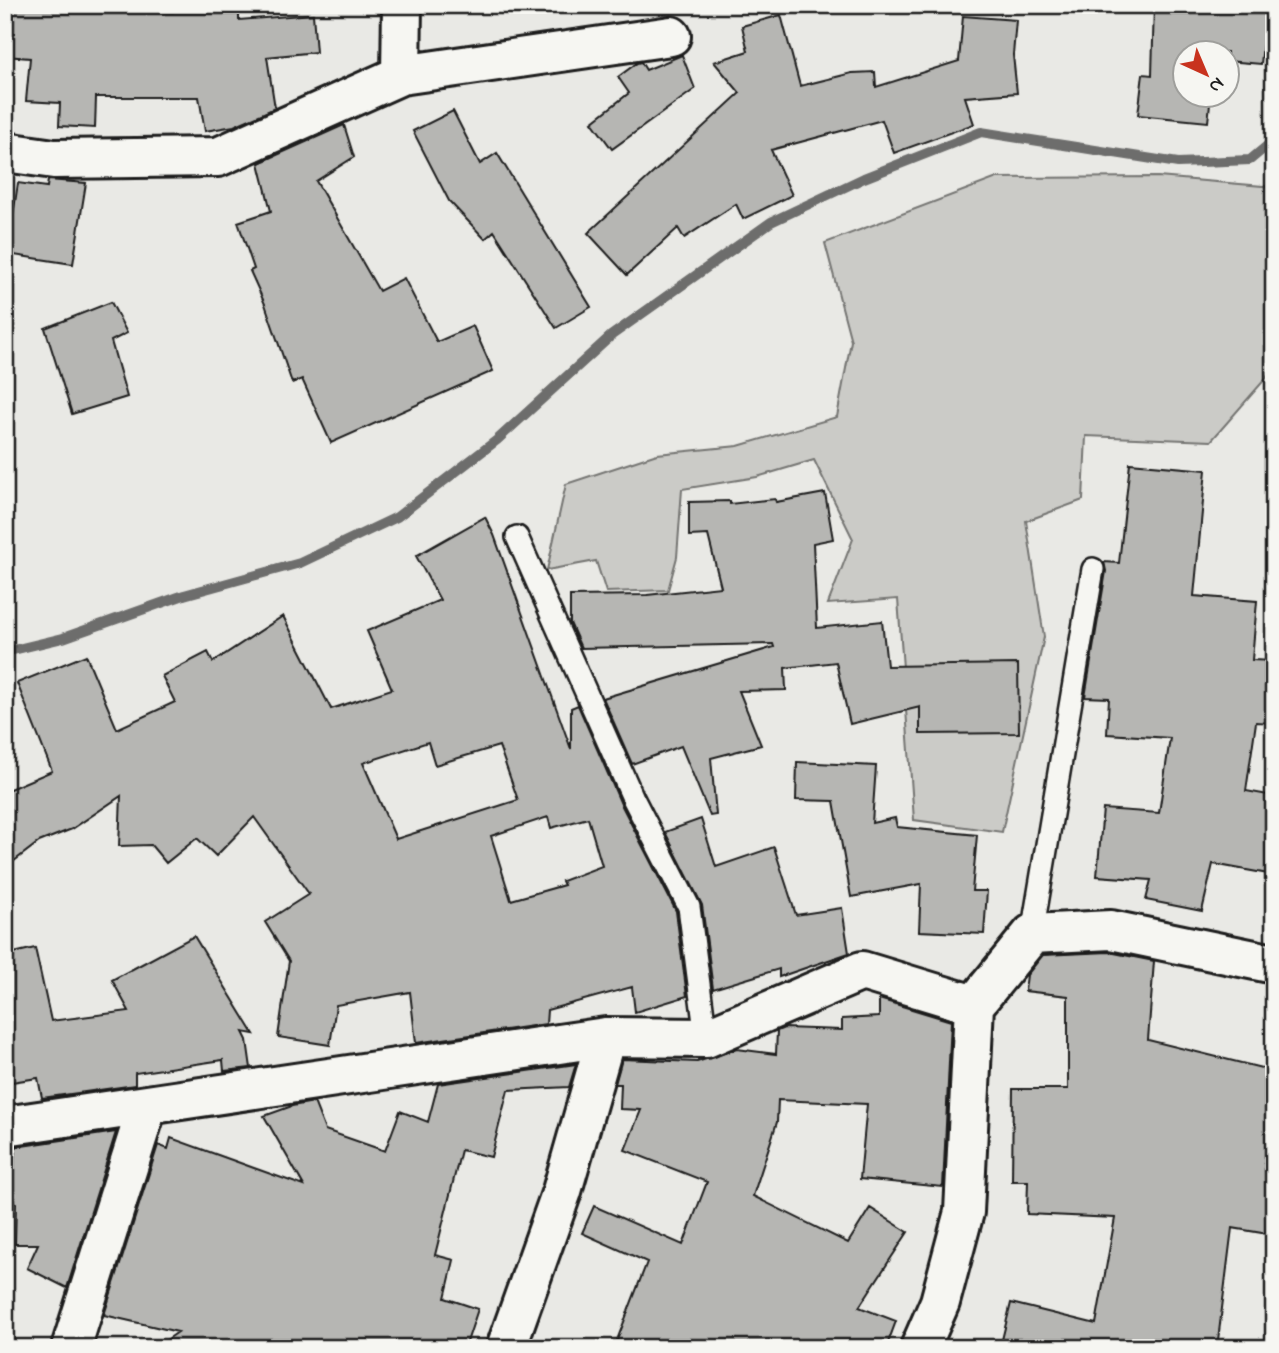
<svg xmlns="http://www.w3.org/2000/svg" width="1279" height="1353" font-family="'Indie Flower',sans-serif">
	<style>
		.green { fill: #cbcbc7; stroke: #747472; stroke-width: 2 }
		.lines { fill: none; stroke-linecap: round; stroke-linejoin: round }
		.stream { stroke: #6d6d6c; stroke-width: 10 }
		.building { fill: #b6b6b3; stroke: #1c1c1c; stroke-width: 2; fill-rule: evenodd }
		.service-casing { stroke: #1c1c1c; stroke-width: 26 }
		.minor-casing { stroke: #1c1c1c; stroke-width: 44 }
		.service { stroke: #f6f6f2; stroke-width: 21 }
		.minor { stroke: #f6f6f2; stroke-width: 38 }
	</style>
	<rect width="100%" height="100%" fill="#e9e9e5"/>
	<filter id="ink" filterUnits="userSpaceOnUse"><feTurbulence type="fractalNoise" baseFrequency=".0143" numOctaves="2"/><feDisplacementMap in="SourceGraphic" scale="14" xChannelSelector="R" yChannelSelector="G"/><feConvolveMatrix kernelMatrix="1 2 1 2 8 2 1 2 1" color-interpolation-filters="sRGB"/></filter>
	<g filter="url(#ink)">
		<path class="green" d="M 1158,177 L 1274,187 L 1274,362 L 1267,377 L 1211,441 L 1086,436 L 1083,500 L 1026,521 L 1044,637 L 1002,832 L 914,820 L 898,599 L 828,604 L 853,539 L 814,460 L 757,477 L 682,489 L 677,557 L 668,590 L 606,592 L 596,561 L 547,570 L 566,484 L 657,454 L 738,446 L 837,417 L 851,341 L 825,243 L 997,178 Z"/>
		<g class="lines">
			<path class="stream" d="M 5,652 L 63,638 L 184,595 L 300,563 L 397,517 L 497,440 L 612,335 L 771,222 L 864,178 L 981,132 L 1178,163 L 1250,160 L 1274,140"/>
		</g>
		<path class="building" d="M 7,5 L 173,12 L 173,5 L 239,5 L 239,20 L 313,14 L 316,52 L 267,57 L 275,108 L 234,126 L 205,131 L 199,97 L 96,97 L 95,128 L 59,126 L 60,103 L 26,101 L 30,58 L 5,56 Z
			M 1154,5 L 1267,5 L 1261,64 L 1227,61 L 1227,52 L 1185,52 L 1185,94 L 1211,94 L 1208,122 L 1138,115 L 1143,74 L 1152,75 Z
			M 781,15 L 800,86 L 852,73 L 875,72 L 876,87 L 959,61 L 963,16 L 1016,20 L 1013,55 L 1017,93 L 965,97 L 974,124 L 894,153 L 882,120 L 771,150 L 792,195 L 743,219 L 736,204 L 684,238 L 678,228 L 627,275 L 588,233 L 740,93 L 714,62 L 748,51 L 742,26 Z
			M 682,55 L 695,89 L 612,149 L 592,122 L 629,93 L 618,77 L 637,63 L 641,62 L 646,70 Z
			M 453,111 L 480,164 L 497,153 L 591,307 L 556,328 L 494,231 L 485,239 L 449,201 L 413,131 Z
			M 344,125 L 354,157 L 316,181 L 379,291 L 404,278 L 437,342 L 473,326 L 493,371 L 331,443 L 302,379 L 292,383 L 265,304 L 250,271 L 254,269 L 238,222 L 271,211 L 259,163 Z
			M 48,180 L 86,183 L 73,264 L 7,254 L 18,183 L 47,187 Z
			M 111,302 L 127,333 L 111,341 L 127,397 L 72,414 L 45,328 Z
			M 1130,463 L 1206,470 L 1194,596 L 1257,601 L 1252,660 L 1274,661 L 1274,723 L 1256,722 L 1246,791 L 1274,796 L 1274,875 L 1213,864 L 1202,911 L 1146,900 L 1151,880 L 1097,876 L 1103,809 L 1159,813 L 1170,738 L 1107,734 L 1109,698 L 1085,697 L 1106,571 L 1104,562 L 1119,563 Z
			M 825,493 L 833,539 L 813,543 L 817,628 L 882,621 L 887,666 L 1018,664 L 1019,733 L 920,734 L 920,707 L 850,724 L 836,662 L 785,668 L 786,690 L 739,691 L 761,745 L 711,758 L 716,815 L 710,816 L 681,746 L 632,764 L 603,698 L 774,647 L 773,644 L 581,648 L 570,623 L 570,596 L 647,595 L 721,587 L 708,535 L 689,536 L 689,502 L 730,501 L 730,504 L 775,499 L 776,502 Z
			M 485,517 L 494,535 L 571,749 L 571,708 L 578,705 L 621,804 L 676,911 L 687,996 L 635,1012 L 632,987 L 547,1010 L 546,1024 L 416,1043 L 410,992 L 336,1005 L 330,1045 L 278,1037 L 289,961 L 265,922 L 309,894 L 254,817 L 216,856 L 197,838 L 166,863 L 151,845 L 119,846 L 121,796 L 72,829 L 39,842 L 5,868 L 5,791 L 52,771 L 17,683 L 86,655 L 117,729 L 175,702 L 162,676 L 208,652 L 213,662 L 283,616 L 331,709 L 392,689 L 367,631 L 440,600 L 416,556 ZM 428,742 L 435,765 L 499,746 L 518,800 L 396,839 L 363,763 ZM 548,817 L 551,828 L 588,818 L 602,866 L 562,881 L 564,885 L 511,900 L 491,836 Z
			M 797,762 L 876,766 L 872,823 L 895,818 L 897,827 L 977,835 L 972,891 L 987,891 L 984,934 L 919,931 L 921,884 L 851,897 L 834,801 L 796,800 Z
			M 701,819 L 716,867 L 774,847 L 796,915 L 842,908 L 849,953 L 779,977 L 779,969 L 713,989 L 702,905 L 665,832 Z
			M 194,936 L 254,1034 L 243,1032 L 247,1040 L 251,1068 L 224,1071 L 223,1060 L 135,1073 L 135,1085 L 42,1098 L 38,1078 L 5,1083 L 5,955 L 35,948 L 51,1021 L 129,1011 L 112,980 Z
			M 1109,952 L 1154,961 L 1148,1040 L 1274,1071 L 1274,1235 L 1232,1228 L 1217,1348 L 1000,1348 L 1011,1303 L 1096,1324 L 1115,1218 L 1027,1214 L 1028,1181 L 1012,1181 L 1013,1089 L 1068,1089 L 1068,996 L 1025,991 L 1027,975 L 1043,955 Z
			M 879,999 L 951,1021 L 943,1187 L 860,1179 L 867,1104 L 778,1100 L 777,1122 L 753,1196 L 848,1243 L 870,1208 L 908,1232 L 859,1307 L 896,1321 L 886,1348 L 614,1348 L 647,1262 L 582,1233 L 594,1206 L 683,1245 L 707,1182 L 625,1150 L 641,1110 L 620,1109 L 621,1084 L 615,1084 L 622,1059 L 697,1062 L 737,1049 L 776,1054 L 777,1031 L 784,1028 L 842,1030 L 842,1019 L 879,1017 Z
			M 576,1064 L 569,1087 L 508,1090 L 491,1157 L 461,1150 L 435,1255 L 454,1260 L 445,1298 L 478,1309 L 465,1348 L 155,1348 L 178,1332 L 104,1315 L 158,1145 L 168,1149 L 171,1138 L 304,1186 L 264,1116 L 292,1106 L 314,1102 L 325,1130 L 385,1151 L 400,1111 L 428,1122 L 438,1084 Z
			M 116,1132 L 67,1288 L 27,1268 L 38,1244 L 15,1244 L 16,1203 L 10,1202 L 15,1147 Z"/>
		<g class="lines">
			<defs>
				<path id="service" d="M 517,537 L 633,798 L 689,907 L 706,1038
					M 1032,934 L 1093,569"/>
				<path id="minor" d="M 401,75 L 402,5
					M 5,152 L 54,159 L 218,157 L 401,75 L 671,36
					M 5,1126 L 606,1037 L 706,1038 L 862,971 L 974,1005 L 1032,934 L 1111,930 L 1274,964
					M 71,1348 L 147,1107
					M 506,1348 L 562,1191 L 606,1037
					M 920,1348 L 940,1302 L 964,1212 L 974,1005"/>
			</defs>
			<use href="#service" class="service-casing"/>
			<use href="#minor" class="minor-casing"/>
			<use href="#service" class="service"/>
			<use href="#minor" class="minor"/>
		</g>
	</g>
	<rect width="1279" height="1353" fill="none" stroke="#f6f6f2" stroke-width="28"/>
	<rect x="14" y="14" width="1251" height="1325" fill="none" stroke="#1c1c1c" stroke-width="2.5" filter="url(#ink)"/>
	<g transform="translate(1206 74) rotate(136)"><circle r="33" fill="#f6f6f2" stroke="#9f9f9c" stroke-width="2"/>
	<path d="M0-5L12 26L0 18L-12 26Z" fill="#c8321e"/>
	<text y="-10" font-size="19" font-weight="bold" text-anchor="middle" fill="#1c1c1c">N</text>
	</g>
</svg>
